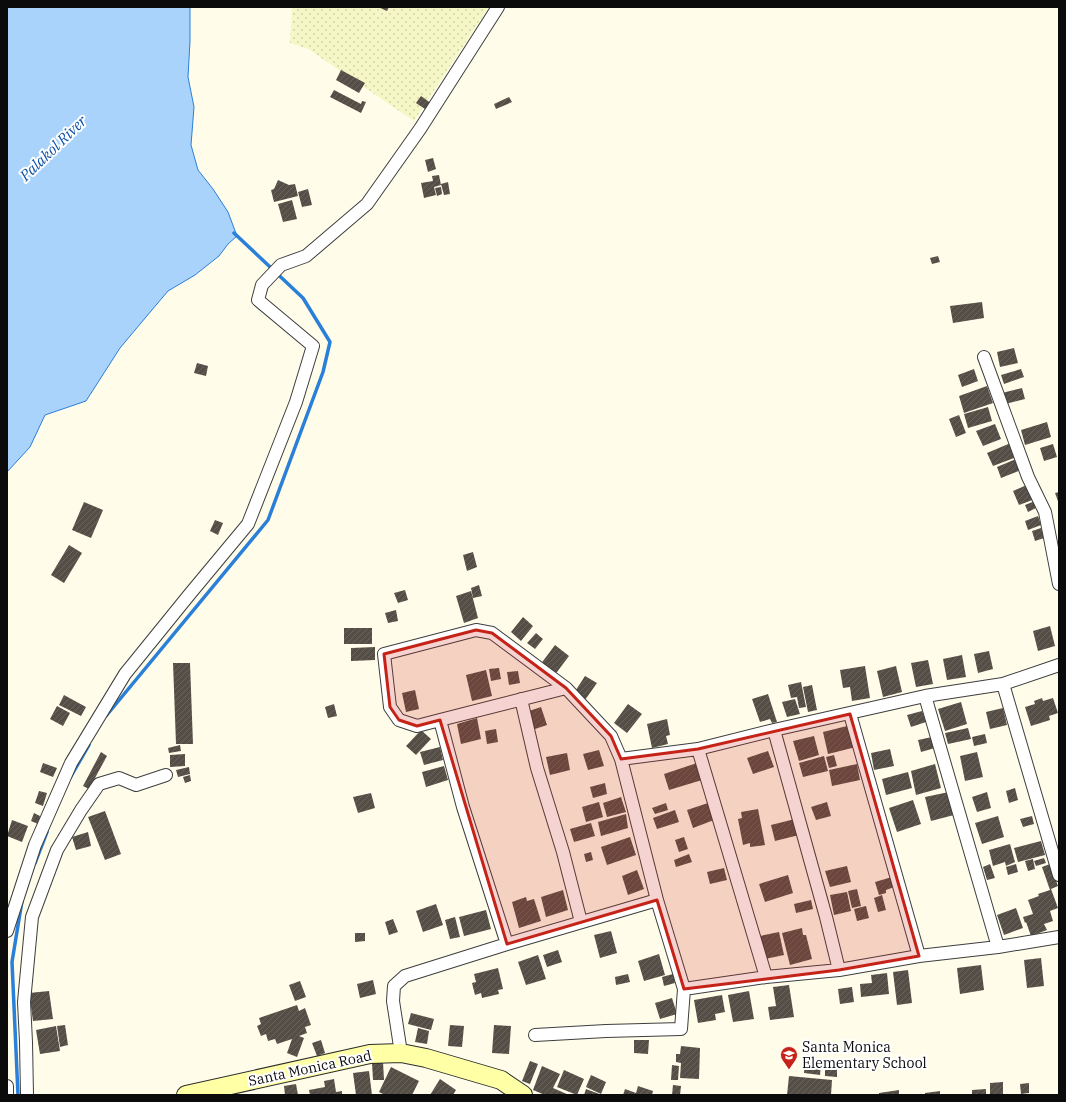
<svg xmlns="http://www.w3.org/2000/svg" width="1066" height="1102" font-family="'IBM Plex Serif',serif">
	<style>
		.farmland { fill: url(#farmland-dots) }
		.water { fill: #a9d3fb; stroke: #2a7fd9 }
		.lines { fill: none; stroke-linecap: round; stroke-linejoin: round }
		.stream { stroke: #2a7fd9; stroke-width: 3.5 }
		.building { fill: url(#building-hatch) }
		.street-casing { stroke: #3e3e3e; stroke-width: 14 }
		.secondary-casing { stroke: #2d2d2d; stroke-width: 20 }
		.street { stroke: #fff; stroke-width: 12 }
		.secondary { stroke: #ffffa5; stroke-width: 18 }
		.marked { fill: #c62318; fill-opacity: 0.2; stroke: #c62318; stroke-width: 3; stroke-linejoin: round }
		.labels { text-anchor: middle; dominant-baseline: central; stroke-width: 4; stroke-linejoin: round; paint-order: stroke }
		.poi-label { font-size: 14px; fill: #0b0b0b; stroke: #fff; text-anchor: start }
		.street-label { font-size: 14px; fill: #0b0b0b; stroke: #fff }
		.water-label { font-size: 15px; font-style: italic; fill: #0b51a7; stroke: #fff }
	</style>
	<defs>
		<pattern id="farmland-dots" width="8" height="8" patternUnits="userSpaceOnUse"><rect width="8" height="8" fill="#f6f7c7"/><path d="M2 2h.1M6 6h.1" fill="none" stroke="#d2d2aa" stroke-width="1.8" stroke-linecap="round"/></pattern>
		<pattern id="building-hatch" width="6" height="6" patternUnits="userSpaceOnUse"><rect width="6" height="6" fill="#554e47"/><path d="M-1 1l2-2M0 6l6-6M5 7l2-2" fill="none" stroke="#68635d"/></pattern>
	</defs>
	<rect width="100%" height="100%" fill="#fffdea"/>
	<path class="farmland" d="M 292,7 L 489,7 L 414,121 L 308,49 L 290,43 Z"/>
	<path class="water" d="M 7,7 L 190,7 L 190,41 L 188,77 L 194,107 L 191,145 L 198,170 L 213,189 L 228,212 L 237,236 L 228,244 L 219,256 L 195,275 L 168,291 L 146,317 L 120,348 L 86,401 L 45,415 L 30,447 L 7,472 Z"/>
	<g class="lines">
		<path class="stream" d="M 106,716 L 268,520 L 323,372 L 330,342 L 303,298 L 234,233
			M 70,778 L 89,745
			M 35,863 L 47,832
			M 18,1095 L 12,962 L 22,901"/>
	</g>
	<path class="building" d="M 378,7 L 389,7 L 387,11 Z
		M 341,70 L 365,83 L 359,93 L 336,80 Z
		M 334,90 L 361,104 L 362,101 L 366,102 L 361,113 L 330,97 Z
		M 421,96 L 432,104 L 428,111 L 416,103 Z
		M 509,97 L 512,102 L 496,109 L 494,104 Z
		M 433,158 L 436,169 L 428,172 L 425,160 Z
		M 439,175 L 441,185 L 434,187 L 436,195 L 424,198 L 421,183 L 433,181 L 432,176 Z
		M 278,180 L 289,185 L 295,184 L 298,196 L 274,202 L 271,190 L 274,189 Z
		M 448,182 L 450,194 L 444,195 L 441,184 Z
		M 441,187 L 442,194 L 437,196 L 435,188 Z
		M 308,189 L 312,205 L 302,207 L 298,192 Z
		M 292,200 L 297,219 L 283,222 L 278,204 Z
		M 938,256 L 940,262 L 932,264 L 930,258 Z
		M 982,302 L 984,318 L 953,323 L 950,306 Z
		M 1014,348 L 1018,363 L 1000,367 L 997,352 Z
		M 197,363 L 208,366 L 206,376 L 194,373 Z
		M 974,369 L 978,381 L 962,387 L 958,375 Z
		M 1021,369 L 1024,377 L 1004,384 L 1001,375 Z
		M 987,386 L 993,403 L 964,413 L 959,396 Z
		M 1022,388 L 1025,399 L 1005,404 L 1002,393 Z
		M 988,407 L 992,421 L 968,428 L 964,414 Z
		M 959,415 L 966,433 L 956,437 L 949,419 Z
		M 1047,422 L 1051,437 L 1025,445 L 1021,430 Z
		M 995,424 L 1001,439 L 983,446 L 976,431 Z
		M 1013,442 L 1019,456 L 993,466 L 987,453 Z
		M 1053,444 L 1057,457 L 1044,461 L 1040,448 Z
		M 1016,459 L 1021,470 L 1001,478 L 997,467 Z
		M 1029,484 L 1035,499 L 1019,505 L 1013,491 Z
		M 1059,492 L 1059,504 L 1055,493 Z
		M 1035,501 L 1038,507 L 1028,512 L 1025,505 Z
		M 84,502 L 103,510 L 91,538 L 72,530 Z
		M 1038,516 L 1041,525 L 1028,530 L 1025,521 Z
		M 215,520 L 223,523 L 218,535 L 210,531 Z
		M 1041,528 L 1044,538 L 1035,541 L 1032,531 Z
		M 69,545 L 82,553 L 64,583 L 51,575 Z
		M 473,552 L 477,567 L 467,571 L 463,555 Z
		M 479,585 L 482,596 L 473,598 L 471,588 Z
		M 405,590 L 408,600 L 398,603 L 394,593 Z
		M 471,591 L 478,618 L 464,623 L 456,596 Z
		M 396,610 L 398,621 L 388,623 L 385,613 Z
		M 523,617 L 533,626 L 521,641 L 511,632 Z
		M 1050,626 L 1055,646 L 1038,651 L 1033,631 Z
		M 344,628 L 372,628 L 372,644 L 344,644 Z
		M 536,633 L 543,639 L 535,649 L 527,643 Z
		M 555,645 L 569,656 L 554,676 L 540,665 Z
		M 375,647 L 375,660 L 351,661 L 351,648 Z
		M 989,651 L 993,669 L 978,673 L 974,654 Z
		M 962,655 L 966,677 L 947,680 L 943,659 Z
		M 928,660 L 933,684 L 916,687 L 911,663 Z
		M 173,663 L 190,663 L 193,744 L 176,744 Z
		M 865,666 L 870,698 L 852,701 L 850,687 L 843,688 L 840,670 Z
		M 896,666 L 902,692 L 883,697 L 877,671 Z
		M 499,668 L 501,679 L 491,681 L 489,669 Z
		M 486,670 L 492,696 L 472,701 L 466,675 Z
		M 518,671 L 520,683 L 509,685 L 507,672 Z
		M 585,676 L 597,683 L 585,700 L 574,693 Z
		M 801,682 L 806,707 L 799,708 L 797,697 L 791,698 L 788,685 Z
		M 812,685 L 817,710 L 808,712 L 803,687 Z
		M 415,690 L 419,709 L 406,712 L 402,693 Z
		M 768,694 L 777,722 L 772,723 L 770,719 L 760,722 L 752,699 Z
		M 64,695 L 86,707 L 81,716 L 59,705 Z
		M 1042,698 L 1043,701 L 1053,698 L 1058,713 L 1049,716 L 1050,720 L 1031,726 L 1025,707 L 1035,704 L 1034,701 Z
		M 795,699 L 800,714 L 787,717 L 782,702 Z
		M 961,702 L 967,724 L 945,731 L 938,709 Z
		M 334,704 L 337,716 L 328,718 L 325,707 Z
		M 628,704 L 642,714 L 627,733 L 614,723 Z
		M 57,706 L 70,713 L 63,726 L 50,719 Z
		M 541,707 L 547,725 L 532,730 L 526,712 Z
		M 1003,708 L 1007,725 L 990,729 L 986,712 Z
		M 922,711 L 926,722 L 911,727 L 907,715 Z
		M 477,718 L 481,739 L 461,744 L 457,724 Z
		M 667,719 L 670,735 L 666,736 L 668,744 L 652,748 L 647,724 Z
		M 851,725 L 856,747 L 828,754 L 823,732 Z
		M 968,728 L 971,739 L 948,744 L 945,733 Z
		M 496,729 L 498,742 L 487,744 L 485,731 Z
		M 421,730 L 431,739 L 416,755 L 406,746 Z
		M 985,734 L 987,743 L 974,746 L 972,737 Z
		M 814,736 L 819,755 L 799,761 L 793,741 Z
		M 932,737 L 935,748 L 921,752 L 918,740 Z
		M 180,745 L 181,751 L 169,753 L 168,748 Z
		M 440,747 L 443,760 L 424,765 L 420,752 Z
		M 890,749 L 894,766 L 874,770 L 871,753 Z
		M 599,750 L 604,766 L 588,770 L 583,754 Z
		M 768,751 L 774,767 L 753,774 L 747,758 Z
		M 101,752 L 107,756 L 89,789 L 83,786 Z
		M 977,752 L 983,777 L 965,781 L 960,756 Z
		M 567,753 L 570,770 L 550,775 L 546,757 Z
		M 185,754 L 185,766 L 170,767 L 170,755 Z
		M 834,755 L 837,766 L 829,768 L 826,757 Z
		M 824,756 L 828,771 L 803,777 L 799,763 Z
		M 43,763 L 57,768 L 53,777 L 40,772 Z
		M 697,763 L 702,780 L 669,790 L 664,774 Z
		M 857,764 L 860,780 L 832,786 L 829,770 Z
		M 935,764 L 941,788 L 916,795 L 911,771 Z
		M 444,766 L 448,780 L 426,787 L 422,772 Z
		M 189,767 L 190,774 L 178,777 L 176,770 Z
		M 908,772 L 912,788 L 886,795 L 882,779 Z
		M 190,775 L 191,781 L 185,783 L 183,777 Z
		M 605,783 L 607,794 L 593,798 L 590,787 Z
		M 1015,788 L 1018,800 L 1009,803 L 1006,791 Z
		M 39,791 L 47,793 L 43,806 L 35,803 Z
		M 949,792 L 954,815 L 931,821 L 925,797 Z
		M 987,792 L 991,808 L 977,812 L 972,797 Z
		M 371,793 L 375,808 L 358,813 L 353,797 Z
		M 621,797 L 626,812 L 607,817 L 603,803 Z
		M 913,800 L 921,824 L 897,832 L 889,808 Z
		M 599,802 L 603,817 L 586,822 L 582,807 Z
		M 827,802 L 831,816 L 816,820 L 811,807 Z
		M 666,803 L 668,810 L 655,814 L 652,808 Z
		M 708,803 L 714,820 L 693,828 L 687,810 Z
		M 758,809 L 765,845 L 750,847 L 750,843 L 743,845 L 738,819 L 742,818 L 741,812 Z
		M 675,810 L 679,822 L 657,829 L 653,818 Z
		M 105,811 L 121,854 L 105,860 L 88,817 Z
		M 34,813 L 40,816 L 38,824 L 31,821 Z
		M 626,814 L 628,828 L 601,836 L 598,822 Z
		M 998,816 L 1004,837 L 982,844 L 975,823 Z
		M 1032,816 L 1034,824 L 1023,827 L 1020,819 Z
		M 795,819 L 799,835 L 775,841 L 771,825 Z
		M 12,820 L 28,826 L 22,842 L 7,836 Z
		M 591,823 L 595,836 L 574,842 L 570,829 Z
		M 88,832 L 91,846 L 76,850 L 72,837 Z
		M 630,837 L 636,855 L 607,865 L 601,847 Z
		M 684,837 L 688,849 L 679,852 L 675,840 Z
		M 1041,841 L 1045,855 L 1018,862 L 1014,848 Z
		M 1010,844 L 1015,862 L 1006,866 L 1005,862 L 993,866 L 989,850 Z
		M 591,852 L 593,860 L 586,862 L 584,854 Z
		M 689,854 L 692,862 L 676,867 L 674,860 Z
		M 1044,858 L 1046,863 L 1036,866 L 1034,861 Z
		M 1033,859 L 1035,869 L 1028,871 L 1025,861 Z
		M 990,864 L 995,878 L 987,880 L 983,867 Z
		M 1016,864 L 1018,872 L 1008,875 L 1006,867 Z
		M 1050,864 L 1058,886 L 1051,889 L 1058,908 L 1050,911 L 1053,921 L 1044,924 L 1047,930 L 1031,936 L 1026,922 L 1025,923 L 1023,917 L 1033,914 L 1028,900 L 1039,896 L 1038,894 L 1050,890 L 1042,867 Z
		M 847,866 L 851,882 L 830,887 L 825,871 Z
		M 724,868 L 727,880 L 710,884 L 707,872 Z
		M 637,870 L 644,889 L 628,895 L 622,876 Z
		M 788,875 L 793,893 L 765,902 L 759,884 Z
		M 892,877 L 894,887 L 886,890 L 886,893 L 879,895 L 875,882 Z
		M 857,889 L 861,906 L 852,908 L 848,891 Z
		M 563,890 L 568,910 L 546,917 L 541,897 Z
		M 847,892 L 851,911 L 834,915 L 830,895 Z
		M 882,895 L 886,910 L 878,912 L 874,898 Z
		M 526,897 L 527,901 L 534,899 L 541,921 L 519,928 L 512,902 Z
		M 811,900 L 813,909 L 796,913 L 794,904 Z
		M 436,904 L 443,925 L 423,932 L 416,911 Z
		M 866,906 L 869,918 L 857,921 L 854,909 Z
		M 1016,908 L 1023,928 L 1004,935 L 997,915 Z
		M 486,910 L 491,929 L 464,936 L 459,917 Z
		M 455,917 L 460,937 L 450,939 L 445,920 Z
		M 393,919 L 398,932 L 389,935 L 385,922 Z
		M 802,928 L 803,935 L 806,935 L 812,959 L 790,965 L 782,933 Z
		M 611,931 L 617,953 L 600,958 L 594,935 Z
		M 779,932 L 784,955 L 765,959 L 760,936 Z
		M 355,933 L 365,933 L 365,941 L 355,942 Z
		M 558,950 L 562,962 L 547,967 L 543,955 Z
		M 659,954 L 665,975 L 644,981 L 638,961 Z
		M 538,955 L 546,979 L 526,985 L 518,962 Z
		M 1041,958 L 1044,986 L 1027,988 L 1024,960 Z
		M 981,965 L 984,990 L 960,994 L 957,968 Z
		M 498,968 L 503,989 L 498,990 L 499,994 L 482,998 L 481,993 L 475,995 L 472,983 L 476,982 L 474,974 Z
		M 908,970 L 912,1003 L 897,1005 L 893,972 Z
		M 887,973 L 889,994 L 861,997 L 860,984 L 872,983 L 871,975 Z
		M 628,974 L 630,982 L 616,985 L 615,977 Z
		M 673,974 L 675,983 L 664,986 L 662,977 Z
		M 373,980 L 376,994 L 360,998 L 357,984 Z
		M 300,981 L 306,997 L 295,1001 L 289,985 Z
		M 789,985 L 794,1017 L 770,1020 L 768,1007 L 776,1006 L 773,987 Z
		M 852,987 L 854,1002 L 840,1004 L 838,989 Z
		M 49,991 L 53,1019 L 33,1021 L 29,993 Z
		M 749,991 L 754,1019 L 733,1022 L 728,995 Z
		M 722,995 L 725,1012 L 715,1014 L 716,1020 L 698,1023 L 694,1000 Z
		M 672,998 L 677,1014 L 660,1019 L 655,1003 Z
		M 297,1005 L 299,1011 L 305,1008 L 311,1025 L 305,1027 L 307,1033 L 299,1036 L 304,1038 L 297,1057 L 287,1053 L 292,1039 L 277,1044 L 275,1039 L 268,1041 L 266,1034 L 261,1036 L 257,1026 L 261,1024 L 259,1018 Z
		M 411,1013 L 434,1019 L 431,1030 L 408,1024 Z
		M 65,1025 L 68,1045 L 60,1047 L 57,1026 Z
		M 450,1025 L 464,1026 L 462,1047 L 448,1046 Z
		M 494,1025 L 511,1026 L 509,1054 L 492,1053 Z
		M 56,1026 L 60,1051 L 40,1054 L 36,1030 Z
		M 418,1028 L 429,1031 L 427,1044 L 415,1042 Z
		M 321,1040 L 325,1053 L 317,1056 L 312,1043 Z
		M 634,1040 L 649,1040 L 648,1054 L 634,1053 Z
		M 681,1046 L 700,1048 L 699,1079 L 680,1078 L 681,1063 L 676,1062 L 676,1054 L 680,1054 Z
		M 530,1061 L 538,1064 L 530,1084 L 522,1081 Z
		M 383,1062 L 384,1080 L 373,1080 L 372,1063 Z
		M 805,1062 L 821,1064 L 820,1075 L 804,1073 Z
		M 672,1065 L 679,1066 L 678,1080 L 671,1080 Z
		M 542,1066 L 560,1074 L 553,1088 L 569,1095 L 545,1095 L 533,1090 Z
		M 825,1066 L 837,1066 L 837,1077 L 825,1076 Z
		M 391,1067 L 419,1081 L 412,1095 L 385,1095 L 379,1092 Z
		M 564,1070 L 584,1079 L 577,1095 L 557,1087 Z
		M 369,1071 L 372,1095 L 356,1095 L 353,1073 Z
		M 591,1075 L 606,1082 L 601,1094 L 586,1087 Z
		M 789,1076 L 832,1080 L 831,1095 L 787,1095 Z
		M 334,1079 L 336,1092 L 342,1091 L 342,1095 L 310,1095 L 309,1090 L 325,1087 L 324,1081 Z
		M 440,1079 L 456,1090 L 453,1095 L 430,1095 Z
		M 1003,1082 L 1003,1095 L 990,1095 L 990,1083 Z
		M 1029,1083 L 1029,1093 L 1021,1094 L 1020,1084 Z
		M 296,1084 L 298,1095 L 285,1095 L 284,1086 Z
		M 673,1085 L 681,1086 L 680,1095 L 672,1095 Z
		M 638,1086 L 653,1091 L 652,1095 L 623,1095 L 625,1089 L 636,1093 Z
		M 586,1089 L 602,1095 L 584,1095 Z
		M 986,1089 L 986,1095 L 972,1095 L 972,1090 Z
		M 899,1090 L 899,1095 L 879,1095 L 879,1093 Z
		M 940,1091 L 940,1095 L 925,1095 L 925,1093 Z"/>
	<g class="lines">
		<defs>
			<path id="street" d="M 984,357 L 1028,477 L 1045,512 L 1059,584
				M 1003,684 L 1059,875
				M 925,696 L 998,947
				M 521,699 L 537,768 L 563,852 L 581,922
				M 850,714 L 919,956
				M 440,720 L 417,726 L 399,720 L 390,707 L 384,654 L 476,630 L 492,633 L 566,688 L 611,736 L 621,759
				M 774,730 L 826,917 L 839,970
				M 698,749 L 766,977
				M 7,931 L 35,845 L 71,763 L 125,674 L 189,595 L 248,524 L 296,402 L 313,346 L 258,300 L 262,285 L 281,265 L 306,256 L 367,204 L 420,129 L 498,7
				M 507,944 L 463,807 L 440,720 L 566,688
				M 684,989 L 766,977 L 839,970 L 919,956 L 998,947 L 1059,937
				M 535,1035 L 606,1031 L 681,1029 L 684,989 L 657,900
				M 401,1053 L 393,1001 L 394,986 L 405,976 L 507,944 L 657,900 L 621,759 L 698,749 L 774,730 L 925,696 L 1003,684 L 1059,665
				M 7,1086 L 7,1095
				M 27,1095 L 26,1042 L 24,1002 L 32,917 L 57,850 L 81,810 L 99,784 L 119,778 L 136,785 L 166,775"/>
			<path id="secondary" d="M 186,1095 L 370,1054 L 401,1053 L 426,1058 L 501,1080 L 523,1095"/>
		</defs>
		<use href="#street" class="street-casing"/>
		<use href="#secondary" class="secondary-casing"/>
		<use href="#street" class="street"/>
		<use href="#secondary" class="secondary"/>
	</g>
	<path class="marked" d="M 476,630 L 492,633 L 566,688 L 611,736 L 621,759 L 698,749 L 850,714 L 919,956 L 839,970 L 684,989 L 657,900 L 507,944 L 440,720 L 417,726 L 399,720 L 390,707 L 384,654 Z"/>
	<defs>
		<symbol id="school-pin" viewBox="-11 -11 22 30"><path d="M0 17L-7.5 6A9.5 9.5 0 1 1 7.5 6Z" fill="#c62318" stroke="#fff"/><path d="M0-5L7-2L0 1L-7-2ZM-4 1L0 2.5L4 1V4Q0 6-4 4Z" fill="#fff"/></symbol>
	</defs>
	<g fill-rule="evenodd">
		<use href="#school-pin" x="779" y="1045" width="20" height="27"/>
	</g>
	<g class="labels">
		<g class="poi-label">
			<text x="802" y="1047">Santa Monica<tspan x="802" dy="16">Elementary School</tspan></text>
		</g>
		<g class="street-label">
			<text transform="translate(310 1068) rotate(-12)">Santa Monica Road</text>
		</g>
		<g class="water-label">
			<text transform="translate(53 148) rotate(-44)">Palakol River</text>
		</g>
	</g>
	<rect width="1066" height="1102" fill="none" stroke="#0b0b0b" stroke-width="16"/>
</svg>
